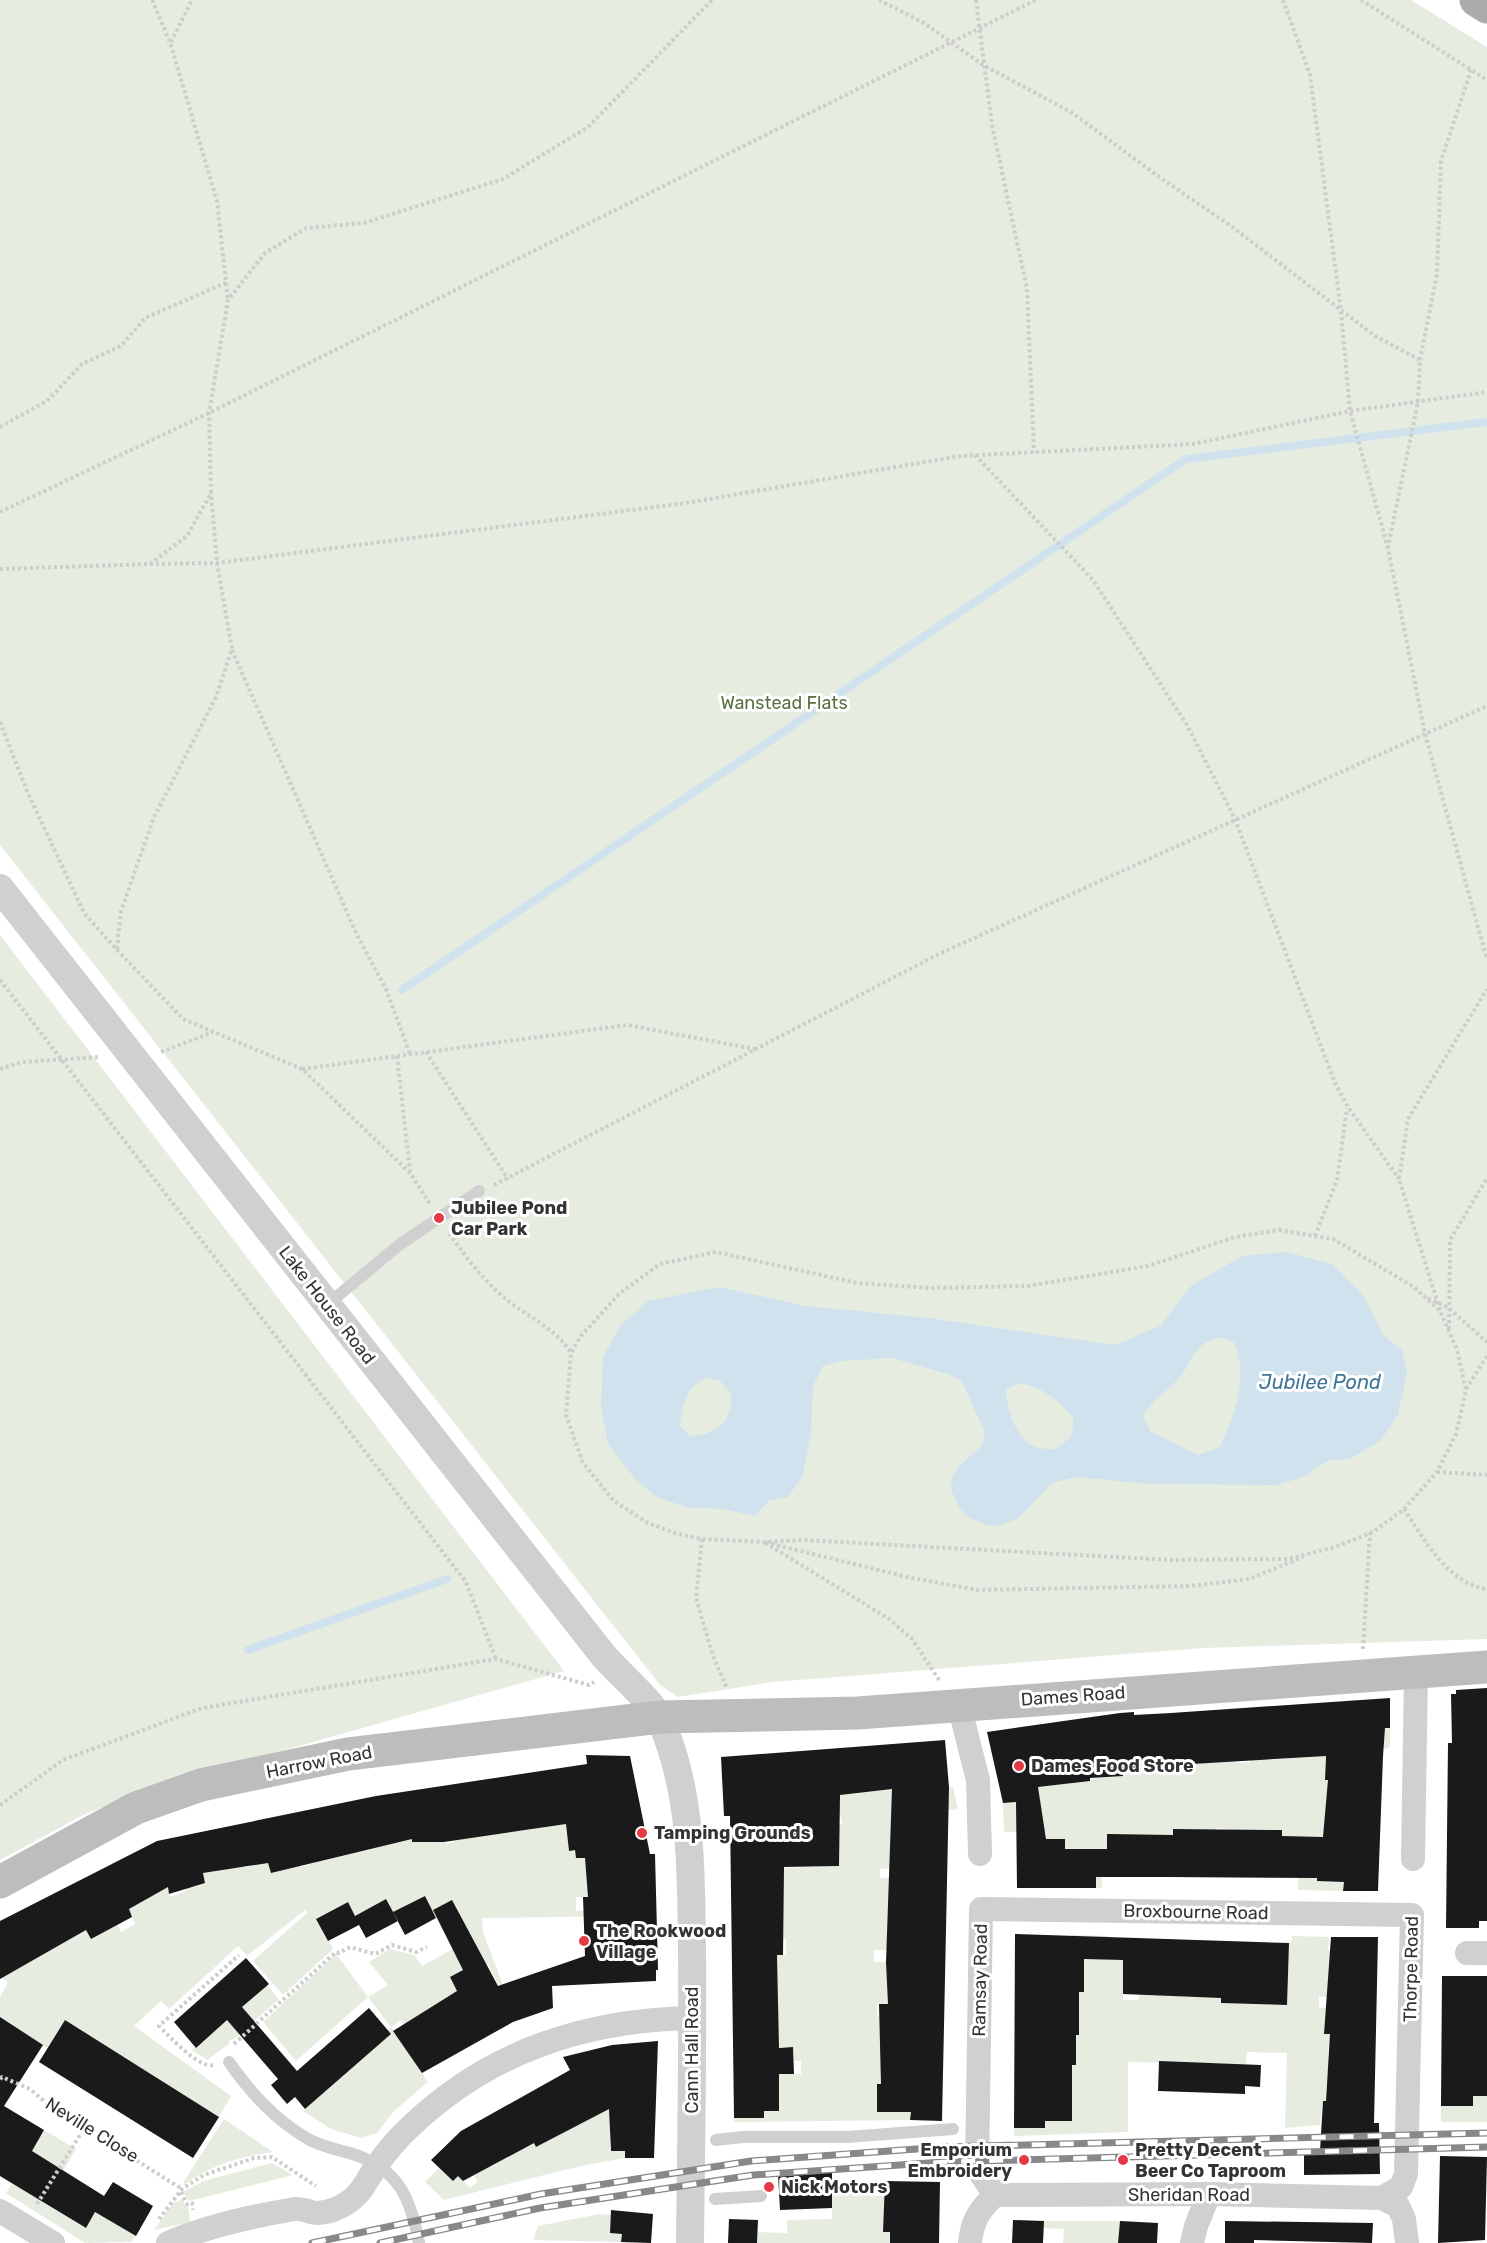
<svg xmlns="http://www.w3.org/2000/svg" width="1487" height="2243" font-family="Rubik,sans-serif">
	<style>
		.green { fill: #e6ecdf }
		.water { fill: #cfe2ee; fill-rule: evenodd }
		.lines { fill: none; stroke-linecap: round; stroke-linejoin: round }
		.stream { stroke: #cfe2ee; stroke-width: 8 }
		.building { fill: #1a1a1a; fill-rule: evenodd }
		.path { stroke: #cdcdcd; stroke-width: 4; stroke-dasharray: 3 3; stroke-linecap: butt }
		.service { stroke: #d0d0d0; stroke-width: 12 }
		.minor { stroke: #d0d0d0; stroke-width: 24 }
		.tertiary { stroke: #d0d0d0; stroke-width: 28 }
		.secondary { stroke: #bdbdbd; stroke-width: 33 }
		.primary { stroke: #ababab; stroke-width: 33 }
		.rail-casing { stroke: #888; stroke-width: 7 }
		.rail { stroke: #fff; stroke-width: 4.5; stroke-dasharray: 14; stroke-linecap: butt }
		.poi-dot { fill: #e63946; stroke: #fff; stroke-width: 2 }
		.labels { text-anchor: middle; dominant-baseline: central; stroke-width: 6; stroke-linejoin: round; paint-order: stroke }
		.park-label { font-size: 18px; fill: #56703f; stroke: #fff }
		.poi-label { font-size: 18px; font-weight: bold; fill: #333; stroke: #fff; text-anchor: start }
		.street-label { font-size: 18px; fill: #333; stroke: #fff }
		.water-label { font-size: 20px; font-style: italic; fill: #3f7597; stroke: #fff }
	</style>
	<rect width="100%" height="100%" fill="#fff"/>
	<path class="green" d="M 0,0 L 1411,0 L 1487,47 L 1487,1639 L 1203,1648 L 773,1682 L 678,1697 L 660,1685 L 0,845 Z
		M 0,935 L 564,1671 L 147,1789 L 83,1815 L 0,1860 Z
		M 1233,1708 L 1237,1763 L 1250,1762 L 1248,1739 L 1265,1738 L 1266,1760 L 1287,1759 L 1285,1736 L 1390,1728 L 1390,1747 L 1350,1759 L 1325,1758 L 1325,1779 L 1344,1780 L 1343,1814 L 1317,1881 L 1344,1882 L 1343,1891 L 1298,1890 L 1299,1849 L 1231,1850 L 1231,1829 L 1216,1828 L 1216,1835 L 1199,1829 L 1173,1829 L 1173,1850 L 1102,1850 L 1102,1888 L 1096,1888 L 1096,1868 L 1046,1839 L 1046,1832 L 1004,1832 L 1003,1803 L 1040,1799 L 1034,1762 L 1047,1786 L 1072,1783 L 1066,1757 L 1082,1781 L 1103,1777 L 1098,1752 L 1113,1776 L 1123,1776 L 1121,1762 L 1139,1758 L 1139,1771 L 1152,1769 L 1150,1748 L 1164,1747 L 1167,1767 L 1188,1764 L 1233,1740 Z
		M 887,1776 L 934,1788 L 953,1787 L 958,1809 L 891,1817 L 891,1868 L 880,1869 L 880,1878 L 890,1878 L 912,1950 L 874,1950 L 874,1962 L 889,1962 L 888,2004 L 877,2004 L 877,2016 L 887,2017 L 913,2033 L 880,2033 L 880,2047 L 884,2047 L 911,2084 L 877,2084 L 877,2111 L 911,2112 L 910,2120 L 734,2122 L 734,2118 L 764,2118 L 764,2111 L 779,2111 L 763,2074 L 801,2074 L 801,2061 L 794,2061 L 793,2047 L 764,2048 L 778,2005 L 777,1955 L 786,1955 L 786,1939 L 763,1939 C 777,1913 785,1905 783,1875 L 762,1869 L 839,1866 L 839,1825 L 843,1824 L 839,1812 L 840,1793 Z
		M 441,1818 L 445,1844 L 455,1842 L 455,1837 L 529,1830 L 579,1820 L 582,1833 L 567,1835 L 569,1850 L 575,1850 L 576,1858 L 585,1858 L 589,1897 L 576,1897 L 576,1911 L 617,1909 L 627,1916 L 482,1918 L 483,1932 L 516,2020 L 488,1964 L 450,1977 L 461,1999 L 436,2004 L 426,2011 L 429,2017 L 416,2042 L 401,2020 L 391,2027 L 428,2082 L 394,2111 L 377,2133 L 361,2138 L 331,2129 L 303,2111 L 391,2034 L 387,2030 L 391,2027 L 368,1997 L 296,2061 L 263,2022 L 336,1954 L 368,1997 L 388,1985 L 369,1962 L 390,1949 L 414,1955 L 422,1966 L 471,1939 L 452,1901 L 432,1911 L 425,1896 L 393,1913 L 386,1899 L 355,1916 L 347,1902 L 317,1918 L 333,1949 L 283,1995 L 253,1961 L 307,1913 L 305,1910 L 247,1956 L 238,1946 L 169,2009 L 161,2001 L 134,2026 L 231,2096 L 219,2117 L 65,2020 L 47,2048 L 5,2021 L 0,2029 L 0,1997 L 8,1982 L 0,1977 L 0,1962 L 78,1915 L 91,1939 L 117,1923 L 121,1932 L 135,1924 L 129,1909 L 141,1902 L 163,1871 L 170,1897 L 186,1891 L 185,1886 L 191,1887 L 205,1883 L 203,1873 L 243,1865 L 244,1868 L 251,1866 L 251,1861 L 267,1860 L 271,1873 L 279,1871 L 277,1865 L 299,1863 L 300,1867 L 315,1863 L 310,1839 L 360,1851 L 371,1850 L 369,1829 L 410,1824 L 412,1842 L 423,1842 Z
		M 1073,1935 L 1109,1936 L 1109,1960 L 1123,1960 L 1123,2000 L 1139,2000 L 1140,1971 L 1178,1996 L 1193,1997 L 1193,1990 L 1222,1975 L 1221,2003 L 1250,2004 L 1269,1988 L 1268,2005 L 1284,2005 L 1289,1943 L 1292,1942 L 1292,1936 L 1329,1937 L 1328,1950 L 1346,1951 L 1345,1998 L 1319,1997 L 1319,2008 L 1329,2008 L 1324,2034 L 1330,2034 L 1328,2057 L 1342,2058 L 1342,2070 L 1328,2070 L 1326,2093 L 1341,2101 L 1323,2101 L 1320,2125 L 1285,2128 L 1287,2053 L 1247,2052 L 1246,2064 L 1128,2062 L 1128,2132 L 1014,2136 L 1014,2128 L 1045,2128 L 1045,2121 L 1072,2121 L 1072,2095 L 1047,2095 L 1070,2065 L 1076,2065 Z
		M 267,1985 L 279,1999 L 238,2036 L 229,2041 L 229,2044 L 207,2060 L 192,2050 Z
		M 590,2066 L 626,2131 L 610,2132 L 610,2151 L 625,2151 L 625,2158 L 585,2165 L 444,2200 L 425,2182 L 439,2168 L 452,2180 L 458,2176 L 470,2188 L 478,2181 L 474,2176 L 526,2130 L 536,2147 L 560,2135 L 551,2114 Z
		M 1473,2096 L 1487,2096 L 1487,2122 L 1441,2122 L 1441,2106 L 1472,2106 Z
		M 224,2119 L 273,2152 C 241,2157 211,2165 185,2184 L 183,2183 Z
		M 44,2130 L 76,2149 L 44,2203 L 85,2228 L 95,2212 L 136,2236 L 131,2242 L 85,2243 L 6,2193 Z
		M 272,2163 L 293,2175 L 189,2201 L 183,2192 L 203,2181 Z
		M 873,2181 L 873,2196 L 908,2196 L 939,2204 L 940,2212 L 884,2211 L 890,2232 L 890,2243 L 757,2243 L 758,2232 L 787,2233 L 787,2220 L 832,2219 L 832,2185 Z
		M 184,2199 L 184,2205 L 188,2205 L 190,2222 L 154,2230 L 173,2203 Z
		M 600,2214 L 611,2215 L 610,2233 L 622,2234 L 621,2242 L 533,2240 L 538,2226 Z
		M 1044,2221 L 1120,2221 L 1118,2243 L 1063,2243 L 1064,2229 L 1044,2228 Z"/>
	<path class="water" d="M 1286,1252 L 1332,1264 L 1363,1295 L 1384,1336 L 1402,1350 L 1407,1372 L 1398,1415 L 1380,1441 L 1350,1459 L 1331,1460 L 1313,1469 L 1306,1476 L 1277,1485 L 1149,1484 L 1076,1477 L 1052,1483 L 1018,1519 L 997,1526 L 987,1525 L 968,1517 L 960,1509 L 951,1490 L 952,1477 L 960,1465 L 982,1446 L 985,1433 L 962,1381 L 948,1374 L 892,1358 L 842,1361 L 823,1366 L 813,1386 L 811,1432 L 803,1475 L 788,1497 L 769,1501 L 755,1516 L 723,1509 L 689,1508 L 657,1497 L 636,1480 L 608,1444 L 601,1407 L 603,1357 L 621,1325 L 648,1301 L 720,1287 L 805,1306 L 929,1318 L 1115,1345 L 1160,1326 L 1191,1286 L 1242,1256 ZM 1219,1337 L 1234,1342 C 1249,1380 1235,1412 1220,1447 L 1198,1455 L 1150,1431 L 1143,1415 C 1154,1399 1170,1389 1180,1377 C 1195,1357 1192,1346 1219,1337 ZM 707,1378 L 720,1381 L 731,1393 C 733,1420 718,1435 691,1436 L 680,1426 C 682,1406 687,1384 707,1378 ZM 1019,1383 C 1043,1387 1059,1400 1074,1419 L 1071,1437 L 1054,1450 C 1048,1449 1037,1448 1031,1445 C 1015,1436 1006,1406 1006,1390 Z"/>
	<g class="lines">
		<path class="stream" d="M 402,990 L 1186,459 L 1487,422
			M 248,1650 L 447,1579"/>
	</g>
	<path class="building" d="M 1487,1688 L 1487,1921 L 1479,1921 L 1479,1928 L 1446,1928 L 1448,1743 L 1452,1743 L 1451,1694 L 1456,1694 L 1456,1690 Z
		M 1390,1698 L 1390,1728 L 1385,1728 L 1383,1756 L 1378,1891 L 1343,1891 L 1344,1882 L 1317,1881 L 1317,1878 L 1165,1877 L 1096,1877 L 1096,1888 L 1017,1888 L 1016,1802 L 1003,1803 L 987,1732 L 1120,1713 L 1134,1712 L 1134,1715 L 1171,1713 ZM 1326,1756 L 1325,1780 L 1328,1780 L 1323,1837 L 1282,1836 L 1282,1830 L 1173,1829 L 1173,1835 L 1107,1834 L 1107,1849 L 1065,1849 L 1065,1839 L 1046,1839 L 1038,1787 L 1090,1781 L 1090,1778 L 1123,1776 L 1123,1772 L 1175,1765 Z
		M 945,1740 L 949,1787 L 942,2121 L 910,2120 L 911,2112 L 877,2112 L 877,2084 L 881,2084 L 879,2004 L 888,2004 L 886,1962 L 892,1789 L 840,1795 L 839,1866 L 784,1867 L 783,1955 L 777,1955 L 779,2048 L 793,2047 L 794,2074 L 779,2074 L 779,2111 L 764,2111 L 764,2118 L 734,2118 L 730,1816 L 724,1816 L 721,1757 Z
		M 586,1755 L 630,1756 L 650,1854 L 655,1854 L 658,1970 L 656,1970 L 656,1981 L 552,1986 L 553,2008 L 513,2022 L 422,2073 L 393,2031 L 457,1991 L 450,1977 L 463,1970 L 433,1910 L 452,1900 L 498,1986 L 585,1956 L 583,1897 L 588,1897 L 585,1858 L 576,1858 L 575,1850 L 569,1851 L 566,1824 L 444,1842 L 412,1842 L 412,1839 L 271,1873 L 268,1863 L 203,1873 L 205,1883 L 169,1894 L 168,1887 L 129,1909 L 132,1917 L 91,1939 L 86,1930 L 0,1979 L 0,1921 L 157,1841 L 376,1796 L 587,1764 Z
		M 425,1896 L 436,1918 L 405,1935 L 393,1912 Z
		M 386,1899 L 398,1921 L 366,1938 L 359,1925 L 328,1941 L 316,1919 L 348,1902 L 355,1916 Z
		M 1015,1934 L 1289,1943 L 1287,2005 L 1221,2003 L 1221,1998 L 1123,1994 L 1123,1960 L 1084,1959 L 1084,1992 L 1079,1992 L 1079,2035 L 1076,2035 L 1076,2065 L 1072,2065 L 1072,2121 L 1045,2121 L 1045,2128 L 1014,2128 Z
		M 1331,1937 L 1378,1937 L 1374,2123 L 1379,2123 L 1380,2174 L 1304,2175 L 1304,2151 L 1320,2151 L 1323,2101 L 1326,2101 L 1330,2034 L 1324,2034 Z
		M 246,1958 L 269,1984 L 242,2007 L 297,2071 L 369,2008 L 391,2034 L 305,2109 L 295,2097 L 287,2104 L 271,2085 L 278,2079 L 227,2020 L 196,2048 L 174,2022 Z
		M 1442,1976 L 1487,1976 L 1487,2096 L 1473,2096 L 1473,2106 L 1441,2106 Z
		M 0,2017 L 43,2045 L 4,2106 L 44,2130 L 32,2151 L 104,2196 L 113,2182 L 153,2206 L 136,2236 L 95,2212 L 86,2228 L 0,2176 Z
		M 65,2020 L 219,2117 L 193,2158 L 39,2062 Z
		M 658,2041 L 654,2158 L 625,2158 L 625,2151 L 611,2151 L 609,2109 L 536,2147 L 534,2143 L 463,2181 L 458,2176 L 453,2181 L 431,2160 L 461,2131 L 570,2070 L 563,2057 L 612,2045 Z
		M 1159,2061 L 1261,2065 L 1260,2087 L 1245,2086 L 1245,2094 L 1158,2091 Z
		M 1440,2156 L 1487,2157 L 1485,2240 L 1438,2243 Z
		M 832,2169 L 832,2208 L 780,2210 L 778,2174 Z
		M 885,2181 L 940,2182 L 939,2243 L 890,2243 L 890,2232 L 883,2232 Z
		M 611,2210 L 653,2214 L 651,2243 L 621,2242 L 622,2234 L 610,2233 Z
		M 729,2219 L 758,2220 L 757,2243 L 728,2243 Z
		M 1013,2220 L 1044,2221 L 1043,2243 L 1012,2243 Z
		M 1120,2221 L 1158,2223 L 1157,2243 L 1118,2243 Z
		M 1225,2221 L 1373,2223 L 1372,2243 L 1254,2240 L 1254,2243 L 1225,2243 Z"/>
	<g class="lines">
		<path class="path" d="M 152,0 L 170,42 L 217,201 L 228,300
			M 879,0 L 924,23 L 983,65 L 1071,112 L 1162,179 L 1231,226 L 1375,336 L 1420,360 L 1418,402 L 1388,547
			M 976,0 L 992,125 L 1027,289 L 1034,452
			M 1283,0 L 1310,75 L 1341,311 L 1350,411 L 1388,548 L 1425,734 L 1487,960
			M 1361,0 L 1487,80
			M 171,42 L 192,0
			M 1420,360 L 1437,274 L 1441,161 L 1471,70
			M 0,427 L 47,401 L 82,364 L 121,346 L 145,318 L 228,282
			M 975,455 L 1093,580 L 1187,725 L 1235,819 L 1335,1083 L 1348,1107 L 1399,1179
			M 0,512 L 209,413 L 1036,0
			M 150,564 L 217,563 L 686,503 L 960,456 L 1193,444 L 1350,411 L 1487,392
			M 0,569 L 150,564 L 187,536 L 211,493 L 209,413 L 228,300 L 265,253 L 306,228 L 364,223 L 503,179 L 588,127 L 712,0
			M 232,650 L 357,935 L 386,989 L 410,1054
			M 0,722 L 27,791 L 84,913 L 117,950 L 183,1019 L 302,1069 L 410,1173 L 430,1204
			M 117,949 L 121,911 L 154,817 L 216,697 L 232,649 L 217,563 L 211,493
			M 0,980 L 466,1582 L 496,1659
			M 161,1052 L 213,1032
			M 426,1052 L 508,1179
			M 397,1056 L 410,1172
			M 0,1069 L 22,1062 L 100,1057
			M 302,1069 L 627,1025 L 755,1049
			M 494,1185 L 939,954 L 1487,706
			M 1279,1230 L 1333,1239 L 1414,1287 L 1440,1311 L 1457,1350 L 1466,1390 L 1456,1434 L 1437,1472 L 1404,1509 L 1373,1532 L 1335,1547 L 1287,1559 L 1170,1560 L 803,1540 L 764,1542 L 702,1539 L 675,1533 L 648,1523 L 614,1501 L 583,1463 L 566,1415 L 571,1353 L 581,1336 L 620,1293 L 660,1264 L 716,1252 L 857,1283 L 929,1288 L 1027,1286 L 1148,1266 L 1235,1237 Z
			M 449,1233 C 468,1260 485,1283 511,1303 C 532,1319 557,1330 571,1353
			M 1315,1236 L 1337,1180 L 1347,1108
			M 1428,1298 L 1449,1308 L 1487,1342
			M 1440,1310 L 1399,1179 L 1408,1119 L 1487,989
			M 1449,1329 L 1450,1240 L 1487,1178
			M 1466,1389 L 1487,1356
			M 1437,1472 L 1487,1475
			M 1404,1509 C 1424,1539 1448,1584 1487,1589
			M 702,1539 L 696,1598 L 713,1656 L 727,1688
			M 1363,1649 L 1370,1533
			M 939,1680 L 912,1639 L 889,1619 L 764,1542 L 907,1577 L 977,1590 L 1190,1586 L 1249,1579 L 1303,1557
			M 0,1805 L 63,1760 L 202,1708 L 496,1659 L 589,1685 L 594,1682
			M 234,2044 L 336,1952 L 339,1953 L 350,1947 L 375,1954 L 392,1945 L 416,1952 L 427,1947
			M 213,2065 C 198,2068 170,2037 159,2026 L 239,1955
			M 0,2079 L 2,2077 L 30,2089 L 51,2107 L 182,2189
			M 181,2192 L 187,2204 L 192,2203 L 193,2210
			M 37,2204 L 85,2127
			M 159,2219 L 182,2189 L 204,2175 L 254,2158 L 272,2157 L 316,2186"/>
		<path class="service" d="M 328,1304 L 399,1245 L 479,1191
			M 229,2062 C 251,2093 274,2119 308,2139 C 322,2147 340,2150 356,2155 C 400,2171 411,2200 419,2243
			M 716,2140 L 743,2137 L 847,2137 L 953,2129
			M 715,2199 L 761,2196"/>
		<path class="minor" d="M 959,1705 L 978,1780 L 980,1854
			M 1413,1859 L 1416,1672
			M 1467,1953 L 1487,1953
			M 995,2195 L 977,2168 L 981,1909 L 1412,1915 L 1406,2174 L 1401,2187 L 1382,2198
			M 995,2195 L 1209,2194 L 1382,2198 L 1398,2206 L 1404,2219 L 1407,2243
			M 0,2211 L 53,2243
			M 168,2243 C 207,2226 253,2216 295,2209 C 304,2208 309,2213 317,2213 C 327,2213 340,2208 347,2203 C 363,2193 367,2178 378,2164 C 387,2151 399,2137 411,2126 C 490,2051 585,2020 693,2018
			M 970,2243 C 972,2221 979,2210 995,2195
			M 1192,2243 L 1196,2226 L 1209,2194"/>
		<path class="tertiary" d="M 0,888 L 603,1655 C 617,1672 653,1702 660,1719 C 693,1793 691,1873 692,1952 C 693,2049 691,2146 690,2243"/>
		<path class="secondary" d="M 0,1882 L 136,1808 L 201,1785 L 348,1754 L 660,1717 L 858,1713 L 1487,1667"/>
		<path class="primary" d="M 1476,0 L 1487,7"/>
		<defs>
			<path id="rail" d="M 312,2243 L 541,2194 L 751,2161 L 944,2147 L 1487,2133
				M 380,2243 L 540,2208 L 753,2175 L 943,2162 L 1487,2147"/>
		</defs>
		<use href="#rail" class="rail-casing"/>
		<use href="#rail" class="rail"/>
	</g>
	<g class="poi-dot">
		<circle cx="439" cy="1218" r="6"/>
		<circle cx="1019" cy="1766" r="6"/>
		<circle cx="642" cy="1833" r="6"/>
		<circle cx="584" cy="1941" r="6"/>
		<circle cx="1024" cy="2160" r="6"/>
		<circle cx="1123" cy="2160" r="6"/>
		<circle cx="769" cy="2187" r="6"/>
	</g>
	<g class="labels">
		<g class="park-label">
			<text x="784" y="703">Wanstead Flats</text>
		</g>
		<g class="poi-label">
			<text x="451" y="1208">Jubilee Pond<tspan x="451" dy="21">Car Park</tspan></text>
			<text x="1031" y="1766">Dames Food Store</text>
			<text x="654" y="1833">Tamping Grounds</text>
			<text x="596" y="1931">The Rookwood<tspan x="596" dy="21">Village</tspan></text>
			<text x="1012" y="2150" text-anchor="end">Emporium<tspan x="1012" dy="21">Embroidery</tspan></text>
			<text x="1135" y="2150">Pretty Decent<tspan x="1135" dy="21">Beer Co Taproom</tspan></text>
			<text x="781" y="2187">Nick Motors</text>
		</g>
		<g class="street-label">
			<text transform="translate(327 1305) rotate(52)">Lake House Road</text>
			<text transform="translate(1073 1696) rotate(-4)">Dames Road</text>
			<text transform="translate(319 1762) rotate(-11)">Harrow Road</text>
			<text transform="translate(1196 1912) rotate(1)">Broxbourne Road</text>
			<text transform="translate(1411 1969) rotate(-89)">Thorpe Road</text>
			<text transform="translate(980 1980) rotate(-89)">Ramsay Road</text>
			<text transform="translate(692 2050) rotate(-90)">Cann Hall Road</text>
			<text transform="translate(92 2130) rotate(32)">Neville Close</text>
			<text x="1189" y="2195">Sheridan Road</text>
		</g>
		<g class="water-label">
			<text x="1320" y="1382">Jubilee Pond</text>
		</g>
	</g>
</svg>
